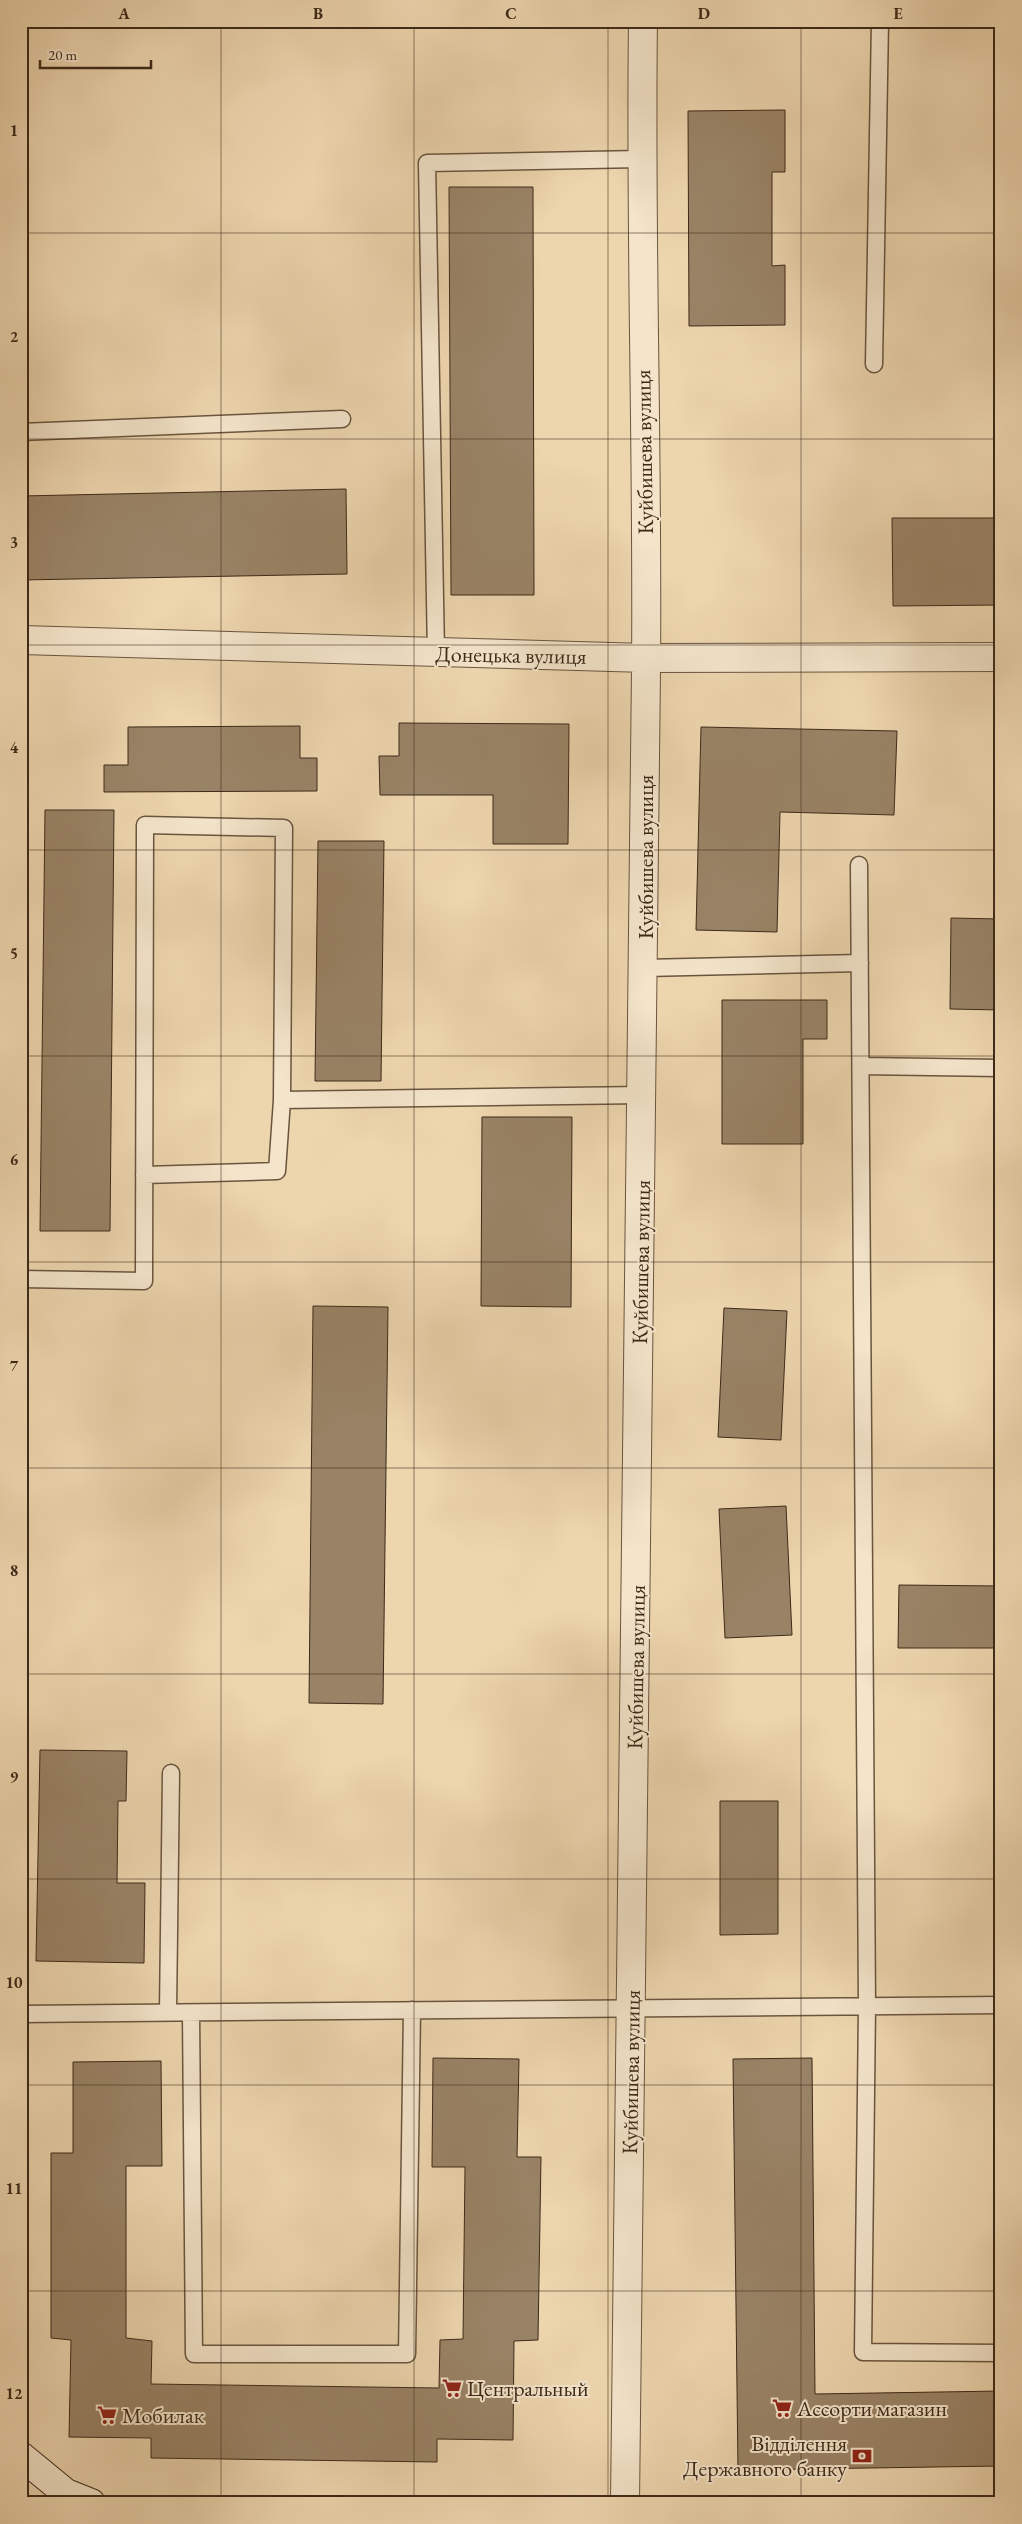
<svg xmlns="http://www.w3.org/2000/svg" width="1022" height="2524" font-family="'EB Garamond',serif">
	<style>
		.building { fill: #998366; stroke: #3d2a19 }
		.lines { fill: none; stroke-linecap: round; stroke-linejoin: round }
		.lane-casing { stroke: #69553e; stroke-width: 19 }
		.street-casing { stroke: #69553e; stroke-width: 30 }
		.secondary-casing { stroke: #3d2a19; stroke-width: 30 }
		.lane { stroke: #f3e4ca; stroke-width: 16 }
		.street { stroke: #f3e4ca; stroke-width: 28 }
		.secondary { stroke: #f3e4ca; stroke-width: 28 }
		.grid { fill: none; stroke: #3d2a19; stroke-width: 1; stroke-opacity: 0.55 }
		.labels { text-anchor: middle; dominant-baseline: central; stroke-width: 4; stroke-linejoin: round; paint-order: stroke }
		.street-label { font-size: 22px; fill: #3d2a19; stroke: #f3e4ca }
		.poi-label { font-size: 22px; fill: #3d2a19; stroke: #f3e4ca; text-anchor: start }
		.neatline { fill: none; stroke: #3d2a19; stroke-width: 2 }
		.grid-label { font-size: 16px; text-anchor: middle; font-weight: bold; fill: #3d2a19 }
	</style>
	<rect width="100%" height="100%" fill="#edd5ae"/>
	<filter id="stains"><feTurbulence type="fractalNoise" baseFrequency=".004" numOctaves="4"/><feColorMatrix values="0 0 0 0 .2 0 0 0 0 .09 0 0 0 0 .02 0 0 0 .5 -.17"/></filter>
	<radialGradient id="worn" r=".72"><stop offset=".6" stop-color="#630" stop-opacity="0"/><stop offset="1" stop-color="#630" stop-opacity=".3"/></radialGradient>
	<path class="building" d="M 785,110 L 785,172 L 772,172 L 772,266 L 785,265 L 785,325 L 689,326 L 688,111 Z
		M 449,187 L 533,187 L 534,595 L 451,595 Z
		M 346,489 L 347,574 L 21,580 L 21,496 Z
		M 892,518 L 1001,518 L 1001,605 L 893,606 Z
		M 399,723 L 569,724 L 568,844 L 493,844 L 493,795 L 380,795 L 379,756 L 399,756 Z
		M 300,726 L 300,758 L 317,758 L 317,791 L 104,792 L 104,765 L 128,765 L 128,727 Z
		M 701,727 L 897,731 L 894,815 L 780,812 L 777,932 L 696,930 Z
		M 45,810 L 114,810 L 110,1231 L 40,1231 Z
		M 318,841 L 384,841 L 381,1081 L 315,1081 Z
		M 951,918 L 1001,919 L 1001,1010 L 950,1009 Z
		M 722,1000 L 827,1000 L 827,1039 L 803,1039 L 803,1144 L 722,1144 Z
		M 482,1117 L 572,1117 L 571,1307 L 481,1306 Z
		M 313,1306 L 388,1307 L 383,1704 L 309,1703 Z
		M 724,1308 L 787,1311 L 781,1440 L 718,1437 Z
		M 786,1506 L 792,1635 L 725,1638 L 719,1509 Z
		M 899,1585 L 1001,1586 L 1001,1648 L 898,1648 Z
		M 40,1750 L 127,1751 L 126,1801 L 118,1801 L 117,1883 L 145,1883 L 144,1963 L 36,1961 Z
		M 720,1801 L 778,1801 L 778,1934 L 720,1935 Z
		M 433,2058 L 519,2059 L 517,2157 L 541,2157 L 538,2340 L 514,2341 L 513,2440 L 437,2439 L 437,2462 L 151,2458 L 151,2438 L 69,2437 L 71,2340 L 51,2338 L 51,2153 L 73,2153 L 73,2062 L 161,2061 L 162,2166 L 126,2166 L 126,2338 L 152,2341 L 151,2384 L 439,2388 L 440,2340 L 463,2339 L 465,2167 L 432,2167 Z
		M 812,2058 L 815,2394 L 1001,2391 L 1001,2466 L 738,2470 L 733,2059 Z"/>
	<g class="lines">
		<defs>
			<path id="lane" d="M 874,364 L 880,21
				M 21,432 L 342,419
				M 436,654 L 427,163 L 641,159
				M 859,865 L 867,2006 L 863,2352 L 1001,2353
				M 645,968 L 860,963
				M 861,1066 L 1001,1068
				M 144,1175 L 277,1171 L 282,1100
				M 21,1279 L 144,1281 L 145,825 L 284,828 L 282,1100 L 643,1095
				M 168,2012 L 171,1773
				M 191,2013 L 194,2354 L 407,2354 L 412,2010
				M 21,2014 L 1001,2005"/>
			<path id="street" d="M 21,640 L 646,658 L 1001,657
				M 625,2503 C 634,1892 643,1281 646,670 C 648,454 640,237 643,21"/>
			<path id="secondary" d="M 21,2456 L 66,2493 L 91,2503"/>
		</defs>
		<use href="#lane" class="lane-casing"/>
		<use href="#street" class="street-casing"/>
		<use href="#secondary" class="secondary-casing"/>
		<use href="#lane" class="lane"/>
		<use href="#street" class="street"/>
		<use href="#secondary" class="secondary"/>
	</g>
	<path class="grid" d="M 221,21 L 221,2503M 414,21 L 414,2503M 608,21 L 608,2503M 801,21 L 801,2503M 21,233 L 1001,233M 21,439 L 1001,439M 21,645 L 1001,645M 21,850 L 1001,850M 21,1056 L 1001,1056M 21,1262 L 1001,1262M 21,1468 L 1001,1468M 21,1674 L 1001,1674M 21,1879 L 1001,1879M 21,2085 L 1001,2085M 21,2291 L 1001,2291"/>
	<defs>
		<symbol id="supermarket-bare" viewBox="-9 -9 18 18"><path d="M-6-5.5h2.5l.6 2H6L4.5 2H-2.5L-4.4-4H-6ZM-1.5 3.2a1.3 1.3 0 1 0 .1 0ZM3 3.2a1.3 1.3 0 1 0 .1 0Z" fill="#8f2418" stroke="#f3e4ca" stroke-width="2.5" paint-order="stroke"/></symbol>
		<symbol id="bank-bare" viewBox="-9 -9 18 18"><path d="M-6-4H6V4H-6ZM0-2.3a2.3 2.3 0 1 0 0 4.6a2.3 2.3 0 1 0 0-4.6Z" fill="#8f2418" stroke="#f3e4ca" stroke-width="2.5" paint-order="stroke"/></symbol>
	</defs>
	<g fill-rule="evenodd">
		<use href="#supermarket-bare" x="438" y="2374" width="28" height="28"/>
		<use href="#supermarket-bare" x="768" y="2394" width="28" height="28"/>
		<use href="#supermarket-bare" x="93" y="2401" width="28" height="28"/>
		<use href="#bank-bare" x="848" y="2442" width="28" height="28"/>
	</g>
	<g class="labels">
		<g class="street-label">
			<text transform="translate(644 452) rotate(-91)">Куйбишева вулиця</text>
			<text transform="translate(511 655) rotate(1)">Донецька вулиця</text>
			<text transform="translate(645 857) rotate(-90)">Куйбишева вулиця</text>
			<text transform="translate(641 1262) rotate(-89)">Куйбишева вулиця</text>
			<text transform="translate(636 1667) rotate(-89)">Куйбишева вулиця</text>
			<text transform="translate(631 2072) rotate(-89)">Куйбишева вулиця</text>
		</g>
		<g class="poi-label">
			<text x="467" y="2388">Центральный</text>
			<text x="797" y="2408">Ассорти магазин</text>
			<text x="122" y="2415">Мобилак</text>
			<text x="847" y="2443" text-anchor="end">Відділення<tspan x="847" dy="25">Державного банку</tspan></text>
		</g>
	</g>
	<rect width="1022" height="2524" fill="none" stroke="#edd5ae" stroke-width="55"/>
	<path d="M40 60v8h111v-8" fill="none" stroke="#3d2a19" stroke-width="2.5"/>
	<text x="48" y="60" font-size="15" fill="#3d2a19" stroke="#f3e4ca" stroke-width="4" paint-order="stroke">20 m</text>
	<rect x="28" y="28" width="966" height="2468" class="neatline"/>
	<g class="grid-label">
		<text x="124" y="19">A</text>
		<text x="318" y="19">B</text>
		<text x="511" y="19">C</text>
		<text x="704" y="19">D</text>
		<text x="898" y="19">E</text>
		<text x="14" y="136">1</text>
		<text x="14" y="342">2</text>
		<text x="14" y="548">3</text>
		<text x="14" y="753">4</text>
		<text x="14" y="959">5</text>
		<text x="14" y="1165">6</text>
		<text x="14" y="1371">7</text>
		<text x="14" y="1576">8</text>
		<text x="14" y="1782">9</text>
		<text x="14" y="1988">10</text>
		<text x="14" y="2194">11</text>
		<text x="14" y="2399">12</text>
	</g>
	<rect width="100%" height="100%" filter="url(#stains)"/>
	<rect width="100%" height="100%" fill="url(#worn)"/>
</svg>
